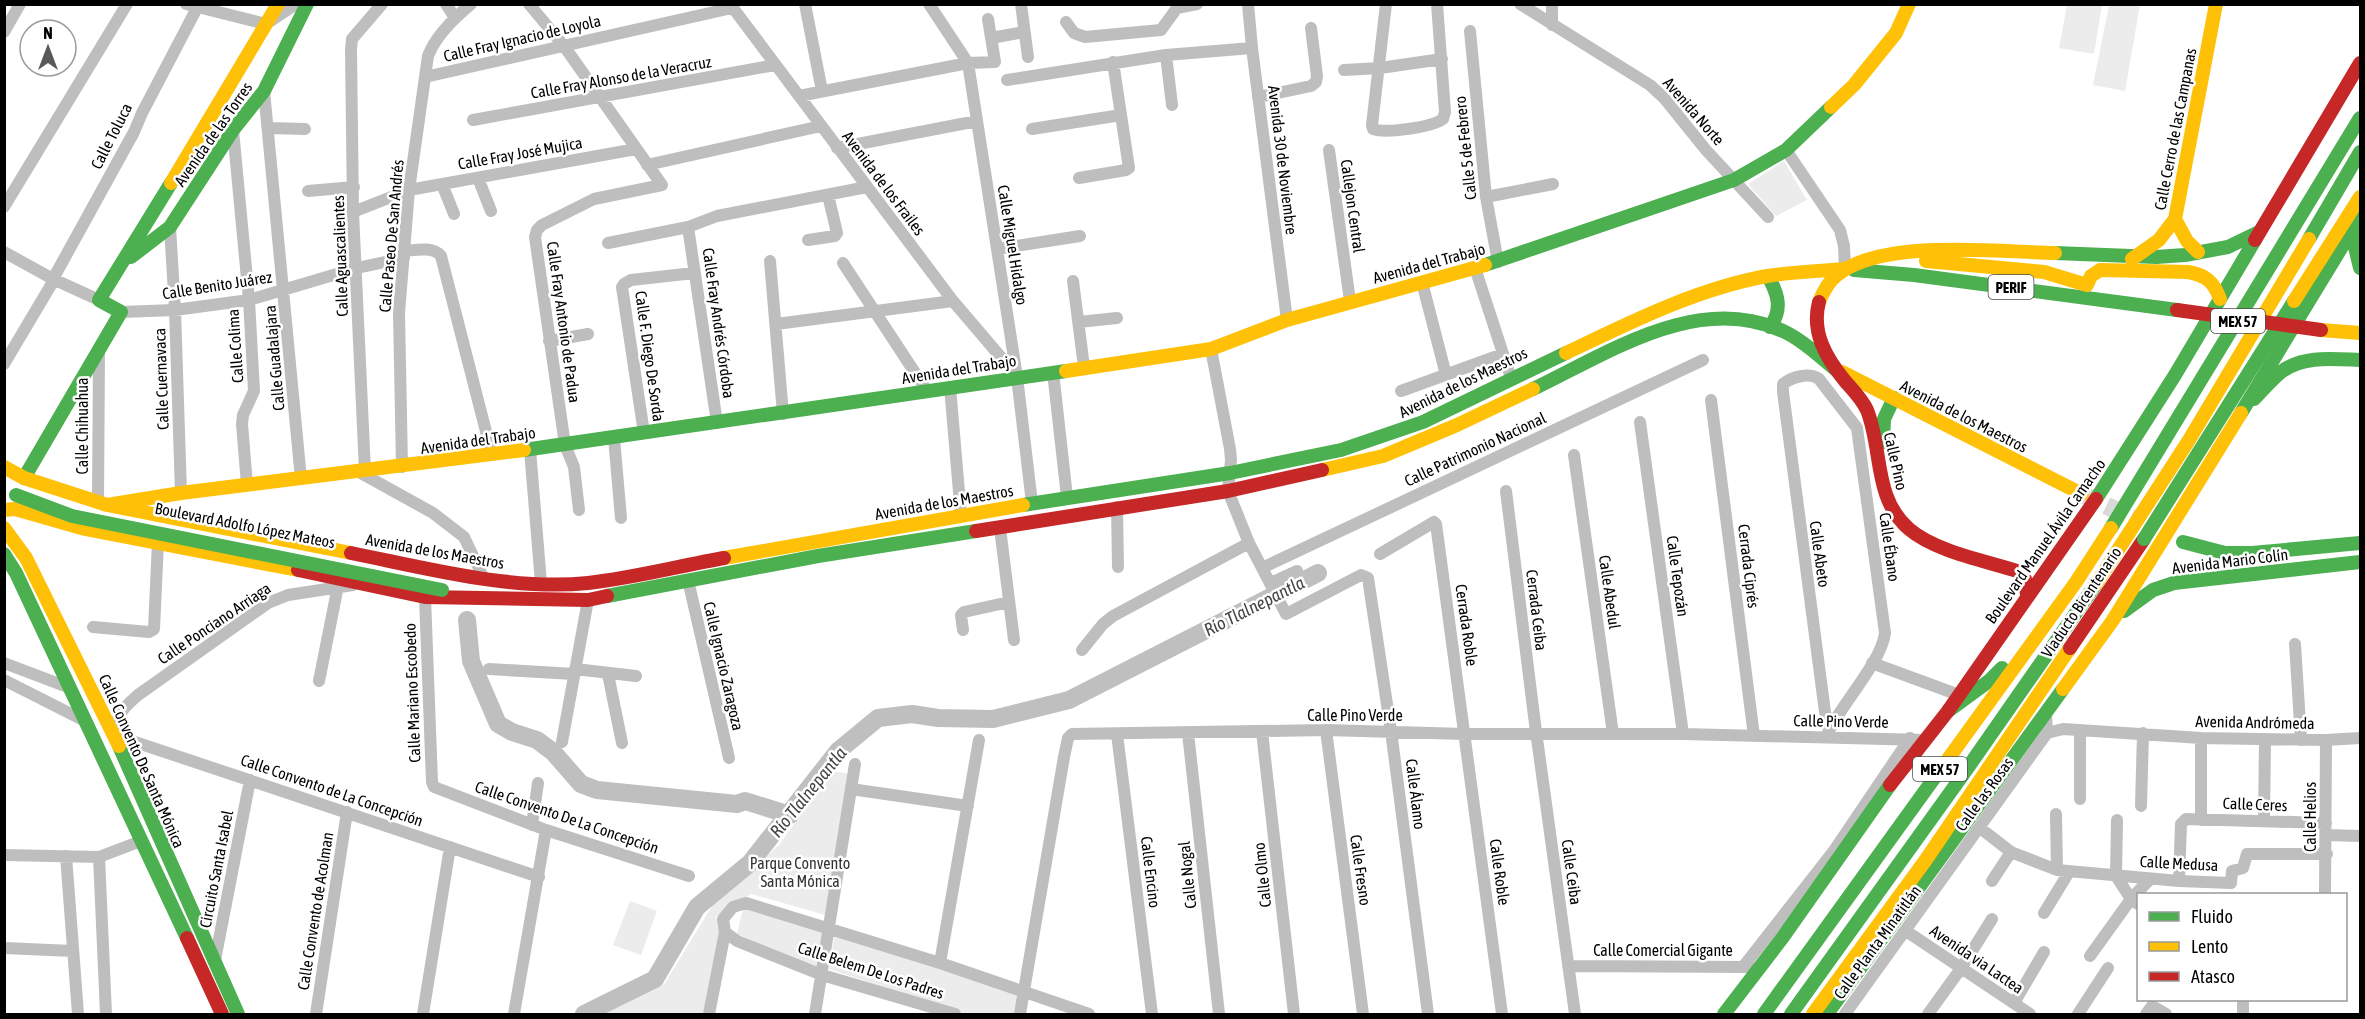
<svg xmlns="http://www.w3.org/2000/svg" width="2365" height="1019" font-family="'Asap Condensed',sans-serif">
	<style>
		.green { fill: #ececec }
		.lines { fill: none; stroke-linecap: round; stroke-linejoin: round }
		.river { stroke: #bfbfbf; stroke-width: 18 }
		.primary-tunnel { stroke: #d9d9d9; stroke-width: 18; stroke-dasharray: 18 9; stroke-linecap: butt }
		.street { stroke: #bebebe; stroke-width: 12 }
		.fast { stroke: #4caf50; stroke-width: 14 }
		.slow { stroke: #ffc107; stroke-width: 14 }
		.jam { stroke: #c62828; stroke-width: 14 }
		.fast-bridge { stroke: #4caf50; stroke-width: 14 }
		.slow-bridge { stroke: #ffc107; stroke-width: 14 }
		.jam-bridge { stroke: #c62828; stroke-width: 14 }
		.labels { text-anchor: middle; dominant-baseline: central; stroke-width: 5; stroke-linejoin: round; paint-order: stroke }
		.shield { fill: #fff; stroke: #4c4c4c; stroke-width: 1.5 }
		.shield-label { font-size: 15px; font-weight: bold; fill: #000 }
		.street-label { font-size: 16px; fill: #000; stroke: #fff }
		.park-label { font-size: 16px; fill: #333; stroke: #fff }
		.water-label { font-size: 18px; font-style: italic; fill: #444; stroke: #fff }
	</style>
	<rect width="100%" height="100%" fill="#fff"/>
	<path class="green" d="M 2067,5 L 2102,5 L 2094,54 L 2059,48 Z
		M 2109,5 L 2140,5 L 2125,91 L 2093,85 Z
		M 1784,161 L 1807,200 L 1776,216 L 1748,184 Z
		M 832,771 L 851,774 L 829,916 L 751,894 L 715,917 L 725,932 L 703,1014 L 604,1014 L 665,983 L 712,906 L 779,845 Z
		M 630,901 L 657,911 L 641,955 L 613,945 Z
		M 743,909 L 756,910 L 824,930 L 818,968 L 737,934 Z
		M 835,933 L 1021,995 L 1017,1014 L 966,1014 L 829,969 Z"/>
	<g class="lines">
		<path class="river" d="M 467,620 L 471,661 L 498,724 L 512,732 L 537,740 L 553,752 L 581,784 L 597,790 L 737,804 L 745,801 L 790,815
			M 584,1014 L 655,979 L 697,907 L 750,863 L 838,751 L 878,718 L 912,714 L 938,718 L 993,719 L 1069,700 L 1318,573"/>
		<path class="primary-tunnel" d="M 2082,494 L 2134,519"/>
		<path class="street" d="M 186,4 L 266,24 L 296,4
			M 446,4 L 455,18
			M 529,4 L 564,46 L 662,185 L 594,199 L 542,225 L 537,230 L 535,237 L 565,445 L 574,467 L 579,510
			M 730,4 L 953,301 L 1017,376
			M 805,4 L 822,91
			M 929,4 L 968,63 L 1017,377 L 1032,503
			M 1021,4 L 1028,57
			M 1248,4 L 1252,48 L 1287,320
			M 1386,4 L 1372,125 L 1373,129 C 1386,134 1432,127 1443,119 L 1445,112 L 1437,4
			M 1520,4 L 1650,85 L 1664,98 L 1706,150 L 1768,217
			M 1066,22 L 1074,33 L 1085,37 L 1161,30 L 1177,8 L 1197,4
			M 1552,25 L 1552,4
			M 1470,31 L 1486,197 L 1498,262
			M 4,32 L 20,4
			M 991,38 L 1024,32
			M 1166,55 L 1172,105
			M 1344,70 L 1380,68 L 1442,59
			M 425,77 L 732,8
			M 1007,80 L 1166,55 L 1252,48
			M 264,91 L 301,479
			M 799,96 L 968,63 L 995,62 L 988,19
			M 1258,97 L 1311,86 L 1316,82 L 1317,76 L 1311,28
			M 473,120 L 775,65
			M 269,128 L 305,129
			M 1032,129 L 1121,115
			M 233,130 L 249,300 L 254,391 L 243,415 L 242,424 L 247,485
			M 837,148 L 977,121
			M 1329,150 L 1350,301
			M 1786,150 L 1840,230 L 1844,246 L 1845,269
			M 647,165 L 821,126
			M 478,178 L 491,211
			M 1079,178 L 1126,170 L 1129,168 L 1113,62
			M 442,184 L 454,214
			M 308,191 L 354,187
			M 1486,197 L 1553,184
			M 4,207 L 127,4
			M 353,212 L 409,190 L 636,149
			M 170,227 L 175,310 L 181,493
			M 688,227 L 717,423
			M 808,240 L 835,236 L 837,233 L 828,195
			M 608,243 L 688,227 L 717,216 L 867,187
			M 997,249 L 1080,236
			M 405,251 C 416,250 433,246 441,256 L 492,455
			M 4,252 L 53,279 L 99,300
			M 770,261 L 783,414
			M 843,263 L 927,391
			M 1475,268 L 1511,378
			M 53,279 L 134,132 L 142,113 L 197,8
			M 1073,281 L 1084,367
			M 1422,282 L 1446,375
			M 121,312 L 175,310 L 249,300 L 357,268 L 404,258
			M 1079,322 L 1117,318
			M 776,324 L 953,301
			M 549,341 L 588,334
			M 1211,349 L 1230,449 L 1231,460 L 1228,491 L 1249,543 L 1286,614 L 1361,575 L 1368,578 L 1391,731 L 1428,1014
			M 4,364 L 51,285
			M 1053,372 L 1067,497
			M 950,387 L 961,515
			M 1401,391 L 1503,354
			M 1711,400 L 1754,736
			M 1640,422 L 1683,734
			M 644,433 L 622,287 L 624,284 L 631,280 L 694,273
			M 614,438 L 621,518
			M 530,450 L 541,583
			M 1574,455 L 1613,734
			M 402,467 L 399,313 L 409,190 L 428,56 C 436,35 454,18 471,4
			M 365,471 L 353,212 L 351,49 L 352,39 L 382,4
			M 359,472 L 433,513 L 464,537 L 484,579
			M 1506,491 L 1535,724 L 1575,1014
			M 98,502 L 99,351
			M 1117,507 L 1118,567
			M 1000,528 L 1014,640
			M 1380,554 L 1434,522 L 1436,524 L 1502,1014
			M 1262,568 L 1703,360
			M 688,580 L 729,758
			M 1271,583 L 1297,571
			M 353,585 L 288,595 L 268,603 L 138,695 C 122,709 117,714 114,735 L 539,877
			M 425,597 L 432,782 L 434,787 L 546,830 L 689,876
			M 93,627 L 149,632 L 154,629 L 158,542
			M 963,630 L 961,615 L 964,612 L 1009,602
			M 2295,644 L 2301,740
			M 1082,650 L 1103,624 L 1113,616 L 1249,543
			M 4,663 L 70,688
			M 1872,663 L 1959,695
			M 489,669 L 574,674
			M 575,669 L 636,676
			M 608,674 L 622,743
			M 4,680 L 85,721
			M 319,681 L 338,586
			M 1326,730 L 1363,1014
			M 2080,730 L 2080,799
			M 1262,732 L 1294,1014
			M 1188,733 L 1219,1014
			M 2047,733 L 2063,729 L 2201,738 L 2326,740 L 2360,738
			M 1117,734 L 1152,1014
			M 1826,737 C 1839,706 1881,664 1885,633 L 1857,428 L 1819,379 C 1809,372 1792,377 1783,384 L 1783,392 L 1825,712 L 1830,727
			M 562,742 L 588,600
			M 851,789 L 968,806
			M 2141,806 L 2143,733
			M 2056,814 L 2057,870
			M 2201,820 L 2201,738
			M 2264,821 L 2265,739
			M 532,825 L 538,783
			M 1980,828 L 2011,852 L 2057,870 L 2179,881 L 2231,883 L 2232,871 L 2243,868 L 2247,854 L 2327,854
			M 2326,835 L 2360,836
			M 4,855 L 99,857 L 141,841
			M 66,856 L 78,1014
			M 99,857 L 106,1014
			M 2116,876 L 2117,820
			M 2116,876 L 2131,899 L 2138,904
			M 1992,881 L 2011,852
			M 2179,881 L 2181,824 L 2186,819 L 2326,823
			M 2325,894 L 2326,740
			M 2044,913 L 2069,872
			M 1906,931 L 2030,1014
			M 725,932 L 737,941 L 822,975 L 955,1014
			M 4,948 L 73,951
			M 2090,956 L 2131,899 L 2150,879
			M 215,960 L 250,780
			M 940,963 L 979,740
			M 1568,966 L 1750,967
			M 1743,967 L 1833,852 L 1910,738
			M 2014,1003 L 2044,952
			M 316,1014 L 347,812
			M 423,1014 L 450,847
			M 514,1014 L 546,830
			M 709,1014 L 725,932 L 723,919 L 733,907 L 746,903 L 940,963 L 1089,1014
			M 815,1014 L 855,764
			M 1020,1014 L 1064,757 L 1068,738 L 1072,734 L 1326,730 L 1465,734 L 1683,734 L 1924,740
			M 1845,1014 L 2047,733 L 2046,714
			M 1928,1014 L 1962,967 L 1992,919
			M 2078,1014 L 2108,968
			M 2146,1014 L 2152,1006 L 2166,1014
			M 2243,1014 L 2243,1000"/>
		<path class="fast" d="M 2357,225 L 2355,247 L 2360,268
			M 2309,239 L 2360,152
			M 2055,253 L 2156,257 L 2185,255 L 2228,247 L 2259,232
			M 131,257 L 170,227 L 233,130 L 264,91 L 307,4
			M 1485,265 L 1734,180 L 1786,150 L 1831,107
			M 1854,270 L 1914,275 L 2177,310
			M 1768,276 C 1778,294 1783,309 1770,327
			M 1533,389 C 1610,352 1701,290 1787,333 C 1805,342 1820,357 1835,369
			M 2254,399 C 2263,390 2271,380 2281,372 C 2303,355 2334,359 2360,360
			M 2241,413 L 2360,217
			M 1883,442 L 1884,419 L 1894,398
			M 524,450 L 1066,371
			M 24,478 L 121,312 L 99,300 L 171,183
			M 2096,499 L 2175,375 L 2255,240
			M 1023,505 L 1230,473 L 1341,450 L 1423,422 L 1566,353
			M 2111,528 L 2360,118
			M 2183,542 L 2225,553 L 2252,553 L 2360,543
			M 4,554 L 16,573 L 187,938
			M 607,596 L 818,556 L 976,531
			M 2124,611 L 2153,590 L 2174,583 L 2360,562
			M 1948,711 L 1989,681 L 2002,668
			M 119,746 L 238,1014
			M 1724,1014 L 1783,937 L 1890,785
			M 1764,1014 L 1943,766
			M 1791,1014 L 1962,776 L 2096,584
			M 1827,1014 L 2063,689"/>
		<path class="slow" d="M 1831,107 L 1854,85 L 1896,33 L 1909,4
			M 171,183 L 278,4
			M 2175,219 L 2187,241 L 2198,252
			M 2132,259 L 2159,240 L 2175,219 L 2216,4
			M 1926,261 L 2044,272 L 2087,285
			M 2087,285 L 2091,276 L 2100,270 L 2188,272 C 2206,275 2214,282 2220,299
			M 1819,302 C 1823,292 1828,282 1837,275 C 1882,238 1999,252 2055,253
			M 2321,330 L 2360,333
			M 1566,353 C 1631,322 1696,289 1767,276 C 1793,272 1819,271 1845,269
			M 1066,371 L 1211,349 L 1287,320 L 1485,265
			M 1842,372 L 2082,494
			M 4,467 L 24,478 L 107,505 L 351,553
			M 1322,470 L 1383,456 L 1457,425 L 1533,389
			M 107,505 L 181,493 L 524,450
			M 4,510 L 15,509 L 85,529 L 298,570
			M 4,528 L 26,558 L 119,746
			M 724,558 L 1023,505
			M 2096,584 L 2189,440 L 2309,239
			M 2063,689 L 2113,620 L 2241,413
			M 1943,766 L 2076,582 L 2111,528
			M 1813,1014 L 1925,861 L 2070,648"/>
		<path class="jam" d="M 2255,240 L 2360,63
			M 1819,302 C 1811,332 1826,358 1845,381 C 1853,390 1862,399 1867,410 C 1883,450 1873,498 1909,529 C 1936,552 1987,561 2020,572 L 2025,579 L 2027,595
			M 976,531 L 1228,491 L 1322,470
			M 351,553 C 426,568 512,591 588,583 C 633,578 679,566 724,558
			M 298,570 L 425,597 L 588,600 L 607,596
			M 2070,648 L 2144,539
			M 1890,785 L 1948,711 L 2096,499
			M 187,938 L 222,1014"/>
		<path class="fast-bridge" d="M 16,495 L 72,516 L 442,590
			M 2144,539 L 2294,301"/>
		<path class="slow-bridge" d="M 2294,301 L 2360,197"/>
		<path class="jam-bridge" d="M 2177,310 L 2321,330"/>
	</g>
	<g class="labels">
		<g class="shield">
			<rect x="1988.5" y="275" width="45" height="24" rx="4.5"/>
			<rect x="2211" y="309" width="54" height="24" rx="4.5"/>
			<rect x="1913" y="757" width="54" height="24" rx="4.5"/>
		</g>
		<g class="shield-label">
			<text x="2011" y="287">PERIF</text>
			<text x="2238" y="321">MEX 57</text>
			<text x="1940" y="769">MEX 57</text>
		</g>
		<g class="street-label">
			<text transform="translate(522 38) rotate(-13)">Calle Fray Ignacio de Loyola</text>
			<text transform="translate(621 77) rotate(-10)">Calle Fray Alonso de la Veracruz</text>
			<text transform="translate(1694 111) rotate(49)">Avenida Norte</text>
			<text transform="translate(2175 129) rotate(-79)">Calle Cerro de las Campanas</text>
			<text transform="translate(213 134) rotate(-55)">Avenida de las Torres</text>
			<text transform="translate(111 136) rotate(-63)">Calle Toluca</text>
			<text transform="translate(1465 148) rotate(-96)">Calle 5 de Febrero</text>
			<text transform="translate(520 153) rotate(-10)">Calle Fray José Mujica</text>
			<text transform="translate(1283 160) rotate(83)">Avenida 30 de Noviembre</text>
			<text transform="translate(884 183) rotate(53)">Avenida de los Frailes</text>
			<text transform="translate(1353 206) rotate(82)">Callejon Central</text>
			<text transform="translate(391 236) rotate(-85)">Calle Paseo De San Andrés</text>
			<text transform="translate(1013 245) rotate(81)">Calle Miguel Hidalgo</text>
			<text transform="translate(340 256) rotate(-92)">Calle Aguascalientes</text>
			<text transform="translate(1429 263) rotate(-15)">Avenida del Trabajo</text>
			<text transform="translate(217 285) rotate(-9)">Calle Benito Juárez</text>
			<text transform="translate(564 322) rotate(82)">Calle Fray Antonio de Padua</text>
			<text transform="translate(719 323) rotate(82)">Calle Fray Andrés Córdoba</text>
			<text transform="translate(235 346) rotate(-94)">Calle Colima</text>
			<text transform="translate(650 356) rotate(82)">Calle F. Diego De Sorda</text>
			<text transform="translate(274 358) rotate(-95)">Calle Guadalajara</text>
			<text transform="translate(959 369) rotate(-9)">Avenida del Trabajo</text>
			<text transform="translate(161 379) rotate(-92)">Calle Cuernavaca</text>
			<text transform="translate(1463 382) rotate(-26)">Avenida de los Maestros</text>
			<text transform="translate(1964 416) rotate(27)">Avenida de los Maestros</text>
			<text transform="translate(82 426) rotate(-90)">Calle Chihuahua</text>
			<text transform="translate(478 440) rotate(-8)">Avenida del Trabajo</text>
			<text transform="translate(1475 449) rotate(-25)">Calle Patrimonio Nacional</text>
			<text transform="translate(1896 461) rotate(77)">Calle Pino</text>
			<text transform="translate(944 502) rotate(-10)">Avenida de los Maestros</text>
			<text transform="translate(245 525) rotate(11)">Boulevard Adolfo López Mateos</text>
			<text transform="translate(2045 541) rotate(-55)">Boulevard Manuel Ávila Camacho</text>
			<text transform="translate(1890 547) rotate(82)">Calle Ébano</text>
			<text transform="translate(435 551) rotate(10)">Avenida de los Maestros</text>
			<text transform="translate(1820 554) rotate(82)">Calle Abeto</text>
			<text transform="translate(2230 561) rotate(-7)">Avenida Mario Colín</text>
			<text transform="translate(1749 566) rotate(83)">Cerrada Ciprés</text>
			<text transform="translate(1678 576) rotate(82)">Calle Tepozán</text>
			<text transform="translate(1610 592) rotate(82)">Calle Abedul</text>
			<text transform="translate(2081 602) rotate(-56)">Viaducto Bicentenario</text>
			<text transform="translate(1537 610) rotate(83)">Cerrada Ceiba</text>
			<text transform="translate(214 623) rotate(-34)">Calle Ponciano Arriaga</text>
			<text transform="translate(1467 625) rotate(82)">Cerrada Roble</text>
			<text transform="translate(724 666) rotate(77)">Calle Ignacio Zaragoza</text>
			<text transform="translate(412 693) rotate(-92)">Calle Mariano Escobedo</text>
			<text x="1355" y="715">Calle Pino Verde</text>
			<text transform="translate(1841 721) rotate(1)">Calle Pino Verde</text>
			<text transform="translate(2255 722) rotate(1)">Avenida Andrómeda</text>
			<text transform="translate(142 761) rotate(66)">Calle Convento De Santa Mónica</text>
			<text transform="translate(332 790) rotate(19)">Calle Convento de La Concepción</text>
			<text transform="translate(1416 794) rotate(83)">Calle Álamo</text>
			<text transform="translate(1984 794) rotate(-54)">Calle las Rosas</text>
			<text transform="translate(2255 804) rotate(2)">Calle Ceres</text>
			<text transform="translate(567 817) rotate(19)">Calle Convento De La Concepción</text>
			<text transform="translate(2310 817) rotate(-90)">Calle Helios</text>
			<text transform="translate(2179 863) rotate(3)">Calle Medusa</text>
			<text transform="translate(216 869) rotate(-79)">Circuito Santa Isabel</text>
			<text transform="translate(1361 870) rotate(82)">Calle Fresno</text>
			<text transform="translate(1151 872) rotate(83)">Calle Encino</text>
			<text transform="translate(1500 872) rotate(82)">Calle Roble</text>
			<text transform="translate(1572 872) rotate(82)">Calle Ceiba</text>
			<text transform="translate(1187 875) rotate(-96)">Calle Nogal</text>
			<text transform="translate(1262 875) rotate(-96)">Calle Olmo</text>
			<text transform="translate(315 911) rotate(-81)">Calle Convento de Acolman</text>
			<text transform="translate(1877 942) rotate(-54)">Calle Planta Minatitlán</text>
			<text x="1663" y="950">Calle Comercial Gigante</text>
			<text transform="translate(1977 959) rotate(34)">Avenida via Lactea</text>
			<text transform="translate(871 970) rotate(18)">Calle Belem De Los Padres</text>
		</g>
		<g class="park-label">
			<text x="800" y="863">Parque Convento<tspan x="800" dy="18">Santa Mónica</tspan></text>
		</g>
		<g class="water-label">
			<text transform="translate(1254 606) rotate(-27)">Río Tlalnepantla</text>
			<text transform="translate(808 792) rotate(-51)">Río Tlalnepantla</text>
		</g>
	</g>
	<rect width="2365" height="1019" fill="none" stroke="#000000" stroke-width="12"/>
	<rect x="2137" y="893" width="210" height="108" fill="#ffffff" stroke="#999999" stroke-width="1.5"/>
	<rect x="2149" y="912" width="30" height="9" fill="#4caf50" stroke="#999999" stroke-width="1.5"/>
	<text x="2191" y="923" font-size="18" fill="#000000">Fluido</text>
	<rect x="2149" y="942" width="30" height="9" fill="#ffc107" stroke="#999999" stroke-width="1.5"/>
	<text x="2191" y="953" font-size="18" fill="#000000">Lento</text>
	<rect x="2149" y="972" width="30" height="9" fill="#c62828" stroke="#999999" stroke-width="1.5"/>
	<text x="2191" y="983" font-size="18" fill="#000000">Atasco</text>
	<g transform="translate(48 48)"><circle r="28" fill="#ffffff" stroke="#999999" stroke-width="1.5"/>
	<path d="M0-4.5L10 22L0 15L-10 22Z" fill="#595959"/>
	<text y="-9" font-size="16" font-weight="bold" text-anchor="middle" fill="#000000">N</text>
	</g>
</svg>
